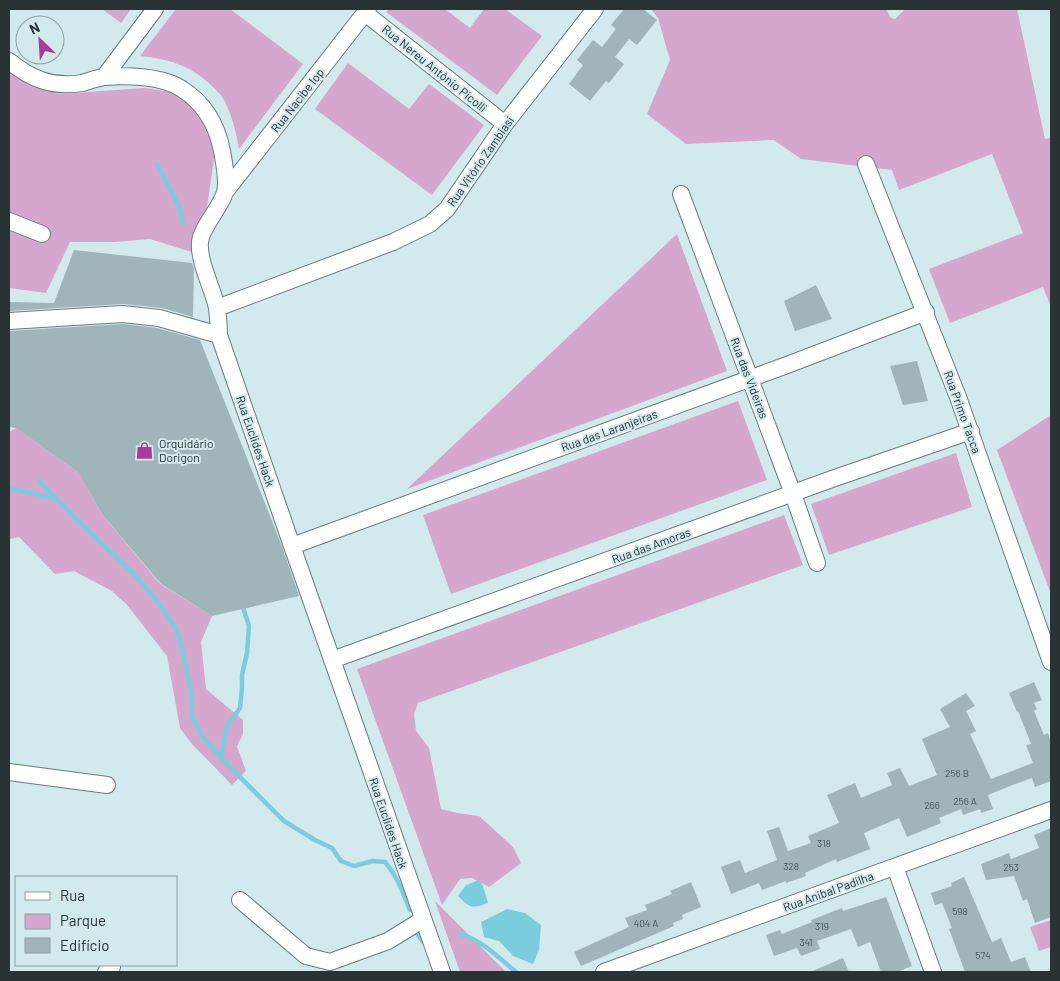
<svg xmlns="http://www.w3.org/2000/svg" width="1060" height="981" font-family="Barlow,sans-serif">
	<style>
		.green { fill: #d5a7cc }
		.water { fill: #7bcddd }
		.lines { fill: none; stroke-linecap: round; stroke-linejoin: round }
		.stream { stroke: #7bcddd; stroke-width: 4.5 }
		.building { fill: #9fb5ba }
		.minor-casing { stroke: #677d81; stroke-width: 18 }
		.minor { stroke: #fff; stroke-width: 16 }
		.labels { text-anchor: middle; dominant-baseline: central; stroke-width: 4; stroke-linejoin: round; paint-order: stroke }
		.number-label { font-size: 10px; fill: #465356 }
		.street-label { font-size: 12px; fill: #293234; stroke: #d2e9ee }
		.poi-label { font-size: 12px; fill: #293234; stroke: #d2e9ee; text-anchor: start }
	</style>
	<rect width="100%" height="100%" fill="#d2e9ee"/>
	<path class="green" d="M 102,9 L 131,9 L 121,23 Z
		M 176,9 L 230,9 L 303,64 L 239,149 C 236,132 232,115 224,100 C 221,94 215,90 211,85 C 190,65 168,59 140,56 Z
		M 389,9 L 445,9 L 470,28 L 484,9 L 505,9 L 542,36 L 497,95 L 386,12 Z
		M 651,9 L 886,9 L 891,18 L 895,19 L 905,9 L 1017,9 L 1045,139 L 1051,138 L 1051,307 L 1043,287 L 950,323 L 929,269 L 1023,233 L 992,154 L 899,190 L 892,170 L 801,159 L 774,140 L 686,144 L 647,114 L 670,60 L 658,18 Z
		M 348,63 L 409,109 L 429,84 L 484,125 L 432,195 L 315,109 Z
		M 9,66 L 22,78 L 59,94 L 145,88 L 177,93 L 205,118 L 216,145 L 204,228 L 198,254 L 150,239 L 115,242 L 70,242 L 46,293 L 9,288 Z
		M 677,234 L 727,371 L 407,489 Z
		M 738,401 L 767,480 L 451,594 L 423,515 Z
		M 1051,415 L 1051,594 L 997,450 Z
		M 16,428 L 78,472 L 102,514 L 160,584 L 212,616 L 201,642 L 206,689 L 243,720 L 243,734 L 237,746 L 246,771 L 232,785 L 192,744 L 180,728 L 167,656 L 127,605 L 112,591 L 74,571 L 55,574 L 19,537 L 9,539 L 9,432 Z
		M 956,453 L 972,507 L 829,555 L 811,504 Z
		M 784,515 L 803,565 L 418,703 L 414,714 L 416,731 L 429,748 L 441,809 L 457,813 L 479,816 L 513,847 L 521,863 L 489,887 L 472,878 L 460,879 L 442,905 L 357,669 Z
		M 435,901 L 506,972 L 460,972 Z
		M 1051,920 L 1051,947 L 1039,951 L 1030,927 Z"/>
	<path class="water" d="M 479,880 L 483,886 L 488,903 C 473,909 469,908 458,896 L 466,885 Z
		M 507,909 L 525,913 L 541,925 L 539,950 L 533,964 L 513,956 L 499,941 L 484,937 L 481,922 Z"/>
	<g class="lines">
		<path class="stream" d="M 157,164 L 179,206 L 183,223
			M 39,481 L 79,522 L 133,573 L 159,603 L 178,632 L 191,689 L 192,716 L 202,736 L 221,758 L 284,821 L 315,840 L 332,848 L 341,861 L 354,866 L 373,861 L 385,862 C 398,877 403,893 410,910
			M 9,490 L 13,489 L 56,499
			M 221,758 L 227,726 L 240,708 L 242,688 L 242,675 L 247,653 L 249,626 L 242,604
			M 414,930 L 424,943
			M 460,934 C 483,941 498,957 516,972"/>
	</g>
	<path class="building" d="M 624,9 L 643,9 L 657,20 L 637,45 L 629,39 L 615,57 L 624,64 L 609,83 L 606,81 L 590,101 L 569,84 L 583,65 L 577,60 L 593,40 L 602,47 L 616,29 L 611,25 Z
		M 74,250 L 192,263 L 194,269 L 193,317 L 162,308 L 124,304 L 9,311 L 9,302 L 54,303 Z
		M 816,285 L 832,319 L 795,331 L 784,301 Z
		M 123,324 L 157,328 L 200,340 L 280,541 L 299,596 L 212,616 L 161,584 L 102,514 L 78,472 L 16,428 L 9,427 L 9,331 Z
		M 917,361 L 928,401 L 903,405 L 890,366 Z
		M 1034,682 L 1042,700 L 1034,703 L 1037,709 L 1034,711 L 1044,735 L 1048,733 L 1051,743 L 1051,781 L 1035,787 L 1032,778 L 1015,784 L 988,795 L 993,809 L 981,813 L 980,809 L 963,815 L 961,809 L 939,818 L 941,823 L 907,837 L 899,818 L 864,833 L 870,849 L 837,862 L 836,859 L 805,873 L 806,876 L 786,883 L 786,881 L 762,890 L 759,883 L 731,894 L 721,867 L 740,860 L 745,873 L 777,860 L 767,831 L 779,827 L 788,851 L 811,843 L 808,836 L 839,823 L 827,795 L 855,783 L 861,798 L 892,785 L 887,773 L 900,768 L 909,786 L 937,775 L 922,739 L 950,727 L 940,709 L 966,693 L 975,706 L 966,711 L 976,731 L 970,734 L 991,779 L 1033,763 L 1026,745 L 1031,744 L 1018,711 L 1017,712 L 1009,693 Z
		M 1051,828 L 1051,917 L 1035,923 L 1027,899 L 1023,901 L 1014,876 L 986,880 L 981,864 L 1009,853 L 1011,859 L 1039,848 L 1034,835 Z
		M 964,877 L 992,942 L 1001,938 L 1011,962 L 1025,957 L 1031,972 L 965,972 L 949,929 L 952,928 L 942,903 L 935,905 L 931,893 L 952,886 L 951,883 Z
		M 691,882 L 701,907 L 682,915 L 683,919 L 673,923 L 674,926 L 581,966 L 574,952 L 629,927 L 625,918 L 647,910 L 645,905 L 672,894 L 670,891 Z
		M 886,897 L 912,966 L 897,972 L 881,972 L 870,942 L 858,947 L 851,929 L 817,941 L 820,949 L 801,956 L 797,948 L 774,956 L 766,935 L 780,930 L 782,934 L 812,922 L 811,920 L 842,908 L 843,911 Z
		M 843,958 L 849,972 L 810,972 Z"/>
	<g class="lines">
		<defs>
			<path id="minor" d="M 365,13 L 505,124
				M 9,61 C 31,79 53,88 82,83 C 89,81 97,78 104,77 C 126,75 163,76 182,89 C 204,103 217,125 222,151 C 224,162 228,181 225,192 C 221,207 201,228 200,242 C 198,261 213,289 217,308 C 218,317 219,326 219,335 L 292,546 L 442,972
				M 104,77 L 155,9
				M 866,164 L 958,397 L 1051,662
				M 225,192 L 368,9
				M 681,194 L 793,494 L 817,563
				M 9,221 L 42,234
				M 217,308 L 393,242 L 430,224 L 447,209 L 505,124 L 595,9
				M 9,321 L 123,314 L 159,318 L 219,335
				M 292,546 L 787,365 L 926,312
				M 332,660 L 832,479 L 971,431
				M 9,772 L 107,785
				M 895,867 L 933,972
				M 240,900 L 306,956 L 330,962 L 388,941 L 422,920
				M 106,972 L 112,967
				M 604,972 L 1051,810"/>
		</defs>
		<use href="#minor" class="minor-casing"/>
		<use href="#minor" class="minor"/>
	</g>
	<defs>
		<symbol id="shop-bare" viewBox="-9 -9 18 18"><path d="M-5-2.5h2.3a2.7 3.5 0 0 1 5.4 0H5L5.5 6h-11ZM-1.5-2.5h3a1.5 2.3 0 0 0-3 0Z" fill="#a93c9b" stroke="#d2e9ee" stroke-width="2.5" paint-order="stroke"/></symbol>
	</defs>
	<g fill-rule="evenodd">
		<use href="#shop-bare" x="132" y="438" width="25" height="25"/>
	</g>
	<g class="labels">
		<g class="number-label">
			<text x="957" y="773">256 B</text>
			<text x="965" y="801">256 A</text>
			<text x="932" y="805">266</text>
			<text x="824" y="843">318</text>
			<text x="791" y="866">328</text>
			<text x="1011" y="867">253</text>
			<text x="960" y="911">598</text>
			<text x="646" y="923">404 A</text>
			<text x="822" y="926">319</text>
			<text x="806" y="942">341</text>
			<text x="983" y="955">574</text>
		</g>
		<g class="street-label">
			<text transform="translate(435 68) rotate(39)">Rua Nereu Antônio Picolli</text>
			<text transform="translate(297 100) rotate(-52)">Rua Nacibe Iop</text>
			<text transform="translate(480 161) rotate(-55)">Rua Vitório Zambiasi</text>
			<text transform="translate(750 378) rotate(69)">Rua das Videiras</text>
			<text transform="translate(963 412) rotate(70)">Rua Primo Tacca</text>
			<text transform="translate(609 430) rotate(-20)">Rua das Laranjeiras</text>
			<text transform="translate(256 441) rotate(71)">Rua Euclides Hack</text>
			<text transform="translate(651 545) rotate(-20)">Rua das Amoras</text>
			<text transform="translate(389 823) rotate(71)">Rua Euclides Hack</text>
			<text transform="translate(828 891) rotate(-20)">Rua Anibal Padilha</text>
		</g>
		<g class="poi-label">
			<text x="159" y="443">Orquidário<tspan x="159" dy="14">Dorigon</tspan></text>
		</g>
	</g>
	<rect width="1060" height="981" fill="none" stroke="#293234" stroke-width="20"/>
	<rect x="15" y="876" width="162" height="90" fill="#d2e9ee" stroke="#8ea0a4"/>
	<rect x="25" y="892" width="25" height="8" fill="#ffffff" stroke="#8ea0a4"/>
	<text x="60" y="901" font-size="15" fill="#293234">Rua</text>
	<rect x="25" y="914" width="25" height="15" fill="#d5a7cc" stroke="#8ea0a4"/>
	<text x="60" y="926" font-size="15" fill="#293234">Parque</text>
	<rect x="25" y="938" width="25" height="15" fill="#9fb5ba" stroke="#8ea0a4"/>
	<text x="60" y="951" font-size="15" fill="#293234">Edifício</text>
	<g transform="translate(40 40) rotate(335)"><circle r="24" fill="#d2e9ee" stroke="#8ea0a4"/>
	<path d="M0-4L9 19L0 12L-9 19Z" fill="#a93c9b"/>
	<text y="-8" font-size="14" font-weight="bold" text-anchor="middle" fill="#293234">N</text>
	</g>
</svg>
